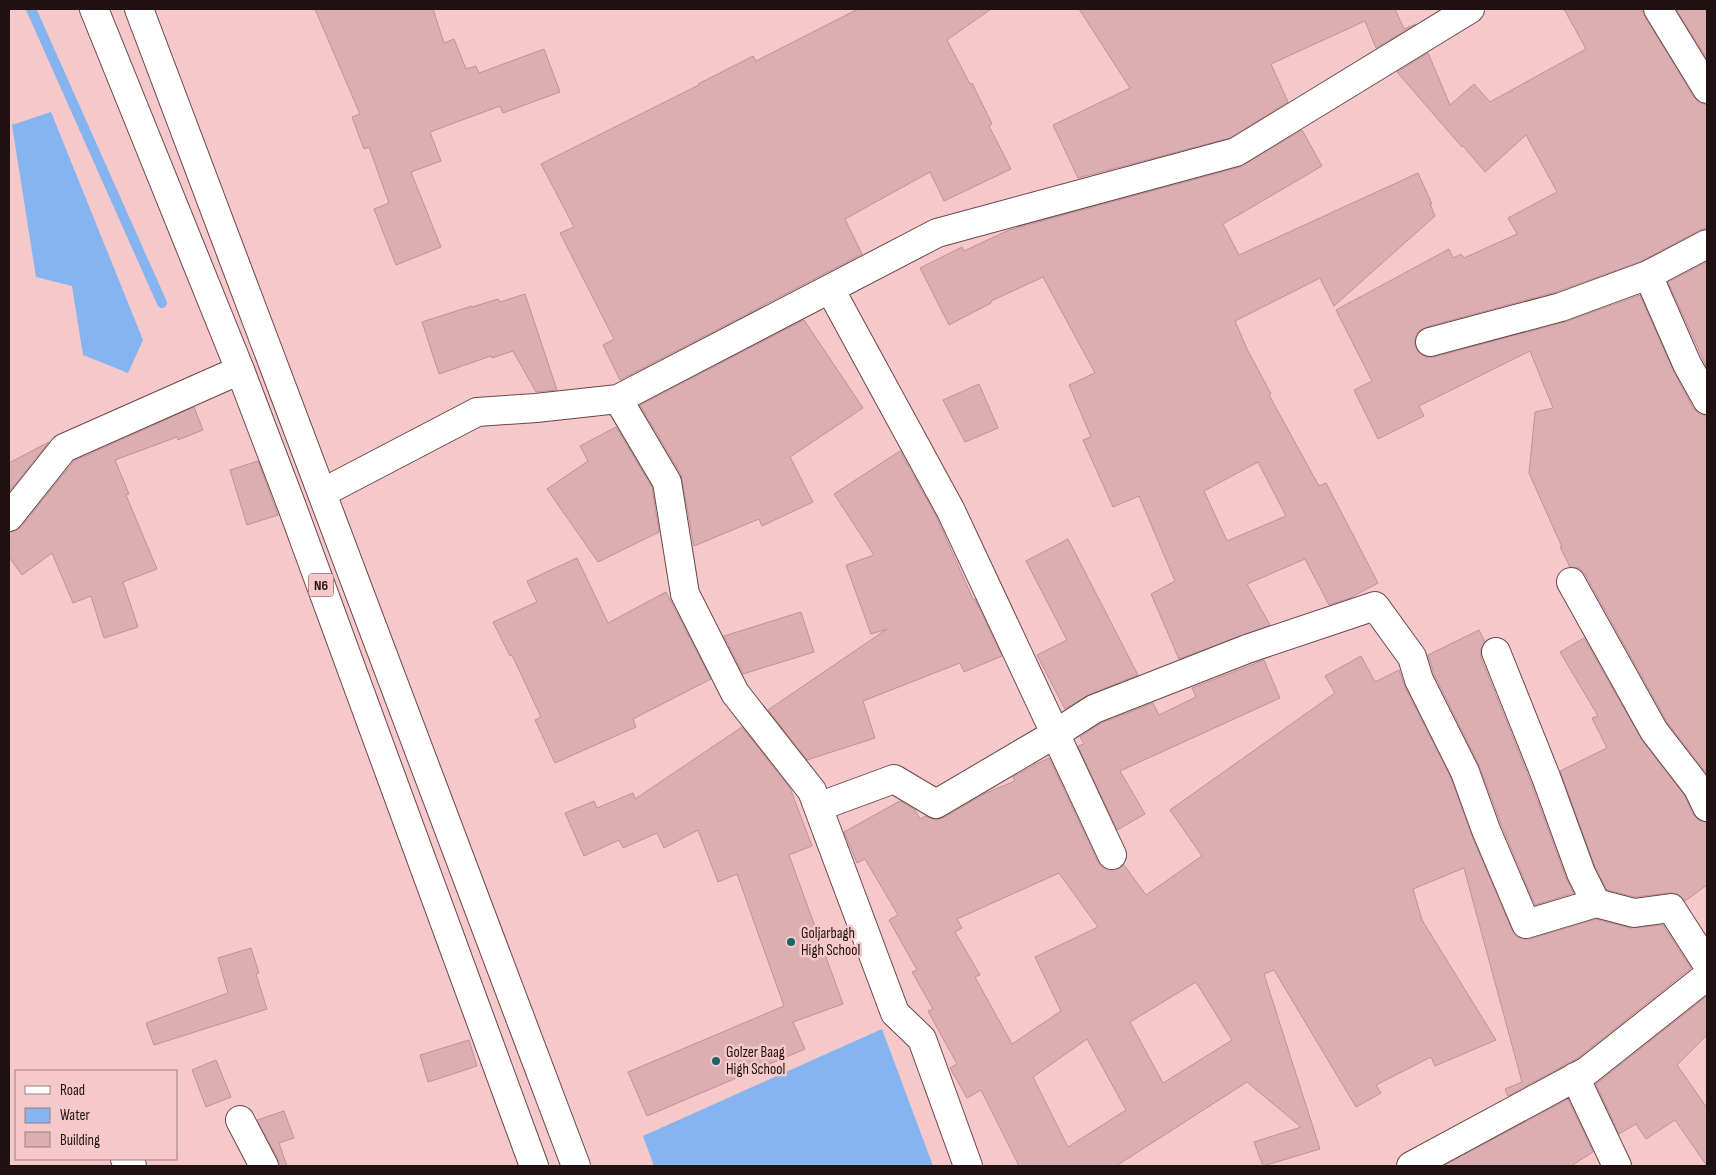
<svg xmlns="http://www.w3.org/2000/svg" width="1716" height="1175" font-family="'Sofia Sans Condensed',sans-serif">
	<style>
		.water { fill: #85b4f0 }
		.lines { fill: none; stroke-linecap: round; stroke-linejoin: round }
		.stream { stroke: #85b4f0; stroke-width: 10 }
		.building { fill: #dbafb2; stroke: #bd9395; fill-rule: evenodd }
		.street-casing { stroke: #6c4749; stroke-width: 30 }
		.highway-casing { stroke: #6c4749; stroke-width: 30 }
		.street { stroke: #fff; stroke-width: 28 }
		.highway { stroke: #fff; stroke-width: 28 }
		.poi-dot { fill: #186766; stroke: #f5c8ca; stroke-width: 2 }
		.labels { text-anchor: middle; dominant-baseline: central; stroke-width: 5; stroke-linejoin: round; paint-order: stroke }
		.shield { fill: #f5c8ca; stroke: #5f4748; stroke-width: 1 }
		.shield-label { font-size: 14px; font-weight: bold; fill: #1f1011 }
		.poi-label { font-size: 15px; fill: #1f1011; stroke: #f5c8ca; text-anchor: start }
	</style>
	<rect width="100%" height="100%" fill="#f5c8ca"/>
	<path class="water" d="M 51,112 L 143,340 L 128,373 L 83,355 L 72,286 L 36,277 L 12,125 Z
		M 882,1029 L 933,1166 L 654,1166 L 643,1136 Z"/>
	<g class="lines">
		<path class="stream" d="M 31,9 L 162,303"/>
	</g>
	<path class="building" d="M 315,9 L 433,9 L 444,43 L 454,39 L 466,69 L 476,66 L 479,73 L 544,49 L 560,92 L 503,113 L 500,106 L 430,132 L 441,161 L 411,172 L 441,247 L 396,265 L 374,209 L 389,203 L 369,147 L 364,149 L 352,117 L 360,114 Z
		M 858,9 L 991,9 L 947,40 L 970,84 L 972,83 L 992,124 L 989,126 L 1011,169 L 944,201 L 930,172 L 845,219 L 862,254 L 620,380 L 603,345 L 614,339 L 560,233 L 574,227 L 541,164 L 699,85 L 698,84 L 753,56 L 756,61 Z
		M 1079,9 L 1395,9 L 1404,29 L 1416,24 L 1376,48 L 1365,21 L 1271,64 L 1288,102 L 1230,138 L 1078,178 L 1053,125 L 1130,88 Z
		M 1564,9 L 1642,9 L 1645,17 L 1694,97 L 1699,102 L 1707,105 L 1707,228 L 1700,230 L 1642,261 L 1556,292 L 1426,327 L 1419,331 L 1415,337 L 1415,346 L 1419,353 L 1426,357 L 1434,357 L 1565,322 L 1640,295 L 1673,370 L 1693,408 L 1699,414 L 1707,416 L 1707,774 L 1667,722 L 1585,574 L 1579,568 L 1570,567 L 1560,547 L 1562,547 L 1529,473 L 1535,412 L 1553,408 L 1530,351 L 1419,406 L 1424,416 L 1378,439 L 1354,390 L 1372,381 L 1336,310 L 1449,249 L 1453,258 L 1461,254 L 1464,258 L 1517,234 L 1508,218 L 1557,192 L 1526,135 L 1485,172 L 1463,146 L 1462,147 L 1397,72 L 1428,53 L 1450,105 L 1474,84 L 1490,102 L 1586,49 Z
		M 1676,9 L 1707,9 L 1707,59 Z
		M 1302,130 L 1322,166 L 1223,224 L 1239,255 L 1418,173 L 1432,204 L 1430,204 L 1435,216 L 1334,306 L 1320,278 L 1235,321 L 1247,349 L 1271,394 L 1269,395 L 1319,486 L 1326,483 L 1378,583 L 1350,598 L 1329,605 L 1305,559 L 1247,584 L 1270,625 L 1179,659 L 1151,594 L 1175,581 L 1139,496 L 1113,507 L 1083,440 L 1091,437 L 1069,385 L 1095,373 L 1043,277 L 991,301 L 991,303 L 949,325 L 920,268 L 962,247 L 964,251 L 1009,230 L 1240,167 ZM 1258,462 L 1286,516 L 1227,541 L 1204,491 Z
		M 1707,262 L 1707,368 L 1668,282 Z
		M 525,294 L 557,390 L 536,392 L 513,351 L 492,358 L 491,356 L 439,374 L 422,322 L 472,306 L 472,307 L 498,299 L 500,302 Z
		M 804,320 L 863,408 L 790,457 L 813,502 L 762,526 L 759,519 L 694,546 L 681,474 L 640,405 Z
		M 979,384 L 998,428 L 965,442 L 943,400 Z
		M 194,407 L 203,430 L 178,440 L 177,437 L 115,460 L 129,494 L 126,495 L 157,569 L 123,582 L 138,627 L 104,638 L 91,596 L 73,603 L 52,553 L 22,575 L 9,557 L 9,532 L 15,531 L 21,527 L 74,461 Z
		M 616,427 L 652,487 L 659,532 L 598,562 L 547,489 L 588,461 L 580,446 Z
		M 49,442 L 9,492 L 9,463 Z
		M 900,451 L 937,518 L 973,599 L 975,599 L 1002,656 L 964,672 L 960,663 L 863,701 L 875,738 L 807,760 L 768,710 L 887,629 L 871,634 L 846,565 L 874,555 L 834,494 Z
		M 258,461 L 278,515 L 247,525 L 230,470 Z
		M 1068,539 L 1138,675 L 1088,695 L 1065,709 L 1037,655 L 1067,640 L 1026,561 Z
		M 577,558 L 608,623 L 666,592 L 711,679 L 633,719 L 636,727 L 555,763 L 535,720 L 541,717 L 512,655 L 510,656 L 493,622 L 537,602 L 527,581 Z
		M 801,612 L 814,652 L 743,674 L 724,636 Z
		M 1479,630 L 1485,642 L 1481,649 L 1481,658 L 1531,783 L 1566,878 L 1574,893 L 1535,905 L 1501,824 L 1479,765 L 1434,674 L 1428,655 Z
		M 1584,638 L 1642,740 L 1685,796 L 1693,814 L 1699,820 L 1707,822 L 1707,885 L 1685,901 L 1678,894 L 1669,893 L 1635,897 L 1607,890 L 1595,867 L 1560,771 L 1607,748 L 1592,718 L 1598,716 L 1560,652 Z
		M 1361,656 L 1375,682 L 1399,670 L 1405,687 L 1451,778 L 1472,836 L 1512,930 L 1516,936 L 1523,939 L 1530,939 L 1596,919 L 1630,928 L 1663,925 L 1691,968 L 1578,1058 L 1508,1096 L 1505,1089 L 1522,1082 L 1464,868 L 1413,889 L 1422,920 L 1496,1040 L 1435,1066 L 1431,1057 L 1376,1085 L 1381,1093 L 1356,1107 L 1274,970 L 1264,974 L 1320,1149 L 1263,1166 L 1254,1142 L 1301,1127 L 1247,1082 L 1116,1166 L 1019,1166 L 981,1090 L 967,1098 L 950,1068 L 957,1064 L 928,1011 L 933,1009 L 912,972 L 917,970 L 889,920 L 898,915 L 865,859 L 857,863 L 844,832 L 900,801 L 915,810 L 920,819 L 926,816 L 935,820 L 943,818 L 986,793 L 1015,781 L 1013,777 L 1036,764 L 1049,758 L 1098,862 L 1103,868 L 1110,870 L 1118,869 L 1124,865 L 1146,895 L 1202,856 L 1170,810 L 1335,693 L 1325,676 ZM 1059,873 L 1098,927 L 1035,957 L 1061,1011 L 1012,1044 L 975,977 L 980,975 L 955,932 L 962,928 L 957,919 ZM 1196,982 L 1232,1040 L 1163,1083 L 1130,1022 ZM 1087,1039 L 1126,1110 L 1068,1147 L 1033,1077 Z
		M 1264,660 L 1280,698 L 1120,771 L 1145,814 L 1117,830 L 1078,746 L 1084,744 L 1080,737 L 1101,723 L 1153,703 L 1159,715 L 1196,697 L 1192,688 Z
		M 742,727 L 790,788 L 812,846 L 789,855 L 843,1004 L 793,1022 L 805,1049 L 647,1116 L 628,1072 L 784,1006 L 737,874 L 718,882 L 698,830 L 664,848 L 657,833 L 623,848 L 619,840 L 584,856 L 565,813 L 594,801 L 597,808 L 633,793 L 635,799 Z
		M 251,948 L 259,973 L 256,974 L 267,1009 L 154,1045 L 146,1023 L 228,993 L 218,958 Z
		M 1707,996 L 1707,1035 L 1677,1065 L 1707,1108 L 1707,1166 L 1675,1120 L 1646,1139 L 1636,1124 L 1619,1134 L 1596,1084 Z
		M 469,1040 L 477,1066 L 428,1082 L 420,1055 Z
		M 216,1060 L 231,1097 L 206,1107 L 192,1070 Z
		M 1568,1099 L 1593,1152 L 1571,1166 L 1443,1166 Z
		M 284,1111 L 294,1138 L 279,1143 L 287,1166 L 280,1166 L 278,1159 L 257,1120 Z"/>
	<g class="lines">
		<defs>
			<path id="street" d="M 1658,9 L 1707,89
				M 1648,275 L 1687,364 L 1707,400
				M 830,289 L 951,511 L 1112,855
				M 1430,342 L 1561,307 L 1648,275 L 1707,244
				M 618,399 L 667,482 L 685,594 L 735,693 L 812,791 L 895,1013 L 922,1039 L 968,1166
				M 322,493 L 477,412 L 536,408 L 618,399 L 937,233 L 1236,152 L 1470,9
				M 9,517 L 64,448 L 240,370
				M 1571,582 L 1654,731 L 1698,788 L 1707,807
				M 1496,652 L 1546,777 L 1581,873 L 1596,903
				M 818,807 L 894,779 L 936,804 L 1055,734 L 1094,709 L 1247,649 L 1375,606 L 1412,657 L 1419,680 L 1465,772 L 1486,830 L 1526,924 L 1596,903 L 1634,913 L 1671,908 L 1707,964
				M 1575,1077 L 1617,1166
				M 240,1120 L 264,1166
				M 125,1159 L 132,1166
				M 1411,1166 L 1587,1071 L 1707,976"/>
			<path id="highway" d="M 94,9 L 240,370 L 291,504 L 534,1166
				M 139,9 L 576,1166"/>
		</defs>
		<use href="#street" class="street-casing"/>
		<use href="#highway" class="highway-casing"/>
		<use href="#street" class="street"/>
		<use href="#highway" class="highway"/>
	</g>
	<g class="poi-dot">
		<circle cx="791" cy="942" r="5"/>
		<circle cx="716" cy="1061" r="5"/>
	</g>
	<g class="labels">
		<rect class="shield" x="308.5" y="573.5" width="25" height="23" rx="4"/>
		<g class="shield-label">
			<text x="321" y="585">N6</text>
		</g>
		<g class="poi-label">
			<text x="801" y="933">Goljarbagh<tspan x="801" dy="17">High School</tspan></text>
			<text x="726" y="1052">Golzer Baag<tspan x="726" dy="17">High School</tspan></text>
		</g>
	</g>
	<rect width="1716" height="1175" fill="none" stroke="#1f1011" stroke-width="20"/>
	<rect x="15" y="1070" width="162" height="90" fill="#f5c8ca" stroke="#9f7e80"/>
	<rect x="25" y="1086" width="25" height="8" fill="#ffffff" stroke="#9f7e80"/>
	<text x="60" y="1095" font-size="15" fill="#1f1011">Road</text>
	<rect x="25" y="1108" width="25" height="15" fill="#85b4f0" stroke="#9f7e80"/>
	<text x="60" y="1120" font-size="15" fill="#1f1011">Water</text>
	<rect x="25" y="1132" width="25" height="15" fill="#dbafb2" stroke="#9f7e80"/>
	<text x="60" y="1145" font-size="15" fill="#1f1011">Building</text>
</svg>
